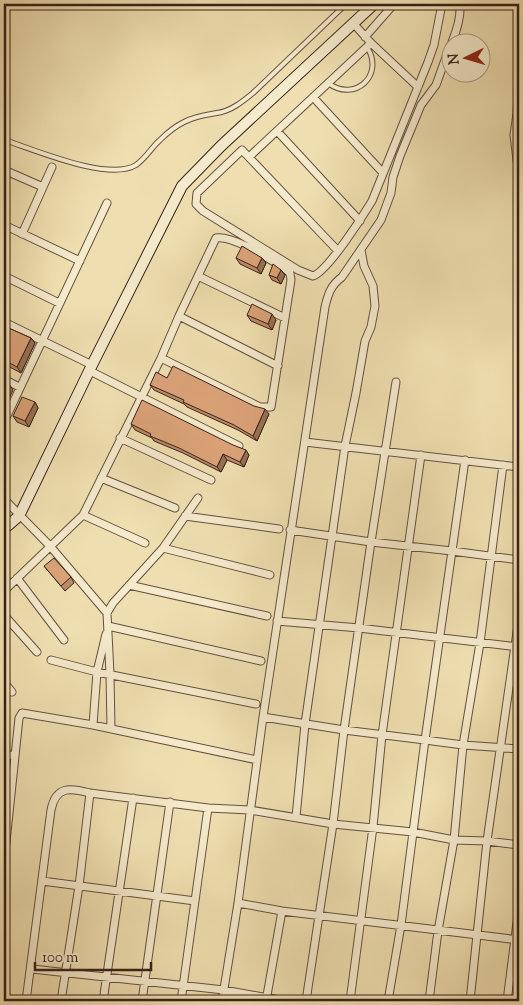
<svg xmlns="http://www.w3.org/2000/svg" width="523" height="1005" font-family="'Sorts Mill Goudy',serif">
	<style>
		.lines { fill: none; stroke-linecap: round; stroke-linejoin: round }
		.service-casing { stroke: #655040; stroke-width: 6 }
		.minor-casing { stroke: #655040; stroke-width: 9 }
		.secondary-casing { stroke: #37211a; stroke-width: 12 }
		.service { stroke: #f5eacc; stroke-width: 4 }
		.minor { stroke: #f5eacc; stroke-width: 7 }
		.secondary { stroke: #f5eacc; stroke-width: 10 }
		.wall { fill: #bc8b67; stroke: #37211a }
		.shaded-wall { fill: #997154; stroke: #37211a }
		.building { fill: #dba278; stroke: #37211a }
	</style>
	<rect width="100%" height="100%" fill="#efdfb0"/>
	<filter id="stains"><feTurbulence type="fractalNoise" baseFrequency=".004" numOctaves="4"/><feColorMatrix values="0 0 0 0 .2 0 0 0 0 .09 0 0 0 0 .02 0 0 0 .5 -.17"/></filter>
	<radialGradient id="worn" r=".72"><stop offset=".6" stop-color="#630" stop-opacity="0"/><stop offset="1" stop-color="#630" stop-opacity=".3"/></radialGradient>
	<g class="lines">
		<defs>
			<path id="service" d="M 328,83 C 355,103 385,75 367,47
				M 4,140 C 33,149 108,182 136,165 C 146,158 151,148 160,140 C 167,133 176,126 184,122 C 195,116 205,115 217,113 C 231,111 242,102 253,93 L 346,4"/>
			<path id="minor" d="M 353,23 L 371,43 L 418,87
				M 365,37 L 394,4
				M 452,42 C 457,30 461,17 460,4
				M 519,72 L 517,113 L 514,135 L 519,177
				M 313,97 L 383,173
				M 277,131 L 360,221
				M 249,157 L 371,43
				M 4,170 L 43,187
				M 4,225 L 80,261
				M 22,234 L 52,167
				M 338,251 L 242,150 L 197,193 L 196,204 L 203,211 L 298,270 L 313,276 C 327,272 363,216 372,201 L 428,62 L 434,45 L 442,4
				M 4,276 L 59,303
				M 198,276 L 285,318
				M 179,316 L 278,366
				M 4,322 L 92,365
				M 90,371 L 239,446
				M 4,379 L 19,387
				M 396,382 L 371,542 L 452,551 L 519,560
				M 4,422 L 107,203
				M 120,438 L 211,480
				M 305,442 L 519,467
				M 465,460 L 425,740 L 463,745 L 519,749
				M 101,478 L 175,508
				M 4,499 L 50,546 L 107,613 L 110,674 L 111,729
				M 83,515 L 145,543
				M 185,516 L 279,529
				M 290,530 L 371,542 L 344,730 L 333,824 L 306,1001
				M 163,548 L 270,575
				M 17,578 L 64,640
				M 129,585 L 267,616
				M 4,591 L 83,515 L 161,358 L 179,316 L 216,238 C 233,235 269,259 284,268 L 290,273 L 291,280 L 271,407 L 260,407 L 161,358
				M 107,613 L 113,603 L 163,548 L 198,498
				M 4,615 L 37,652
				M 277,621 L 359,628 L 518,647
				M 108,626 L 261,661
				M 51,660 L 97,672 L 256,704
				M 4,682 L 12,692
				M 263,717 L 344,730 L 425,740 L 401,925 L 388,1001
				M 93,725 L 97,672 L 106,634
				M 4,754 L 15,756
				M 296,817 L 305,724 L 345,446 L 356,393 L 365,341 L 371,327 L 375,306 L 373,286 L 364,266 L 361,250
				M 4,861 L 19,718 L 22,713 L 93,725 L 257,760
				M 42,881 L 195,901
				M 238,903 L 282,911 L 519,940
				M 32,969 L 224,990 L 285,1001
				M 26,1001 L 51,810 C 56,785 71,788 90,793 L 208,808 L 250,810 L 333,824 L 413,832 L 454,840 L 487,841 L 519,845
				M 61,1001 L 79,886 L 90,793
				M 103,1001 L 133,798
				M 142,1001 L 170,802
				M 181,1001 L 208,808
				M 222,1001 L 238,903 L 263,717 L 325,307 C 328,294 331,285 342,277 L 381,220 L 391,193 L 393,177 L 400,156 L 421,105 L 436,85 L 450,46
				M 266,1001 L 282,911
				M 350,1001 L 373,827 L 382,735 L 421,455
				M 429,1001 L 438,931 L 454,840 L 463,745 L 480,643 L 503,465
				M 470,1001 L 487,841 L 519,618
				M 507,1001 L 519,907"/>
			<path id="secondary" d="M 4,529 L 19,516 L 92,365 L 182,186 L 221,146 L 374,4"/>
		</defs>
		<use href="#service" class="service-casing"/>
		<use href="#minor" class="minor-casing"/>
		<use href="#secondary" class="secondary-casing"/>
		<use href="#service" class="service"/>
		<use href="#minor" class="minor"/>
		<use href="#secondary" class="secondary"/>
	</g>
	<path class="wall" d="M 236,258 L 262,258 L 266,263 L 261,274 L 240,264 Z
		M 281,270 L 285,275 L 281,284 L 272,280 L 269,275 Z
		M 247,315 L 276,320 L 272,330 L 251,321 Z
		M 4,326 L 31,338 L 35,343 L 21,373 L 4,364 Z
		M 167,378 L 269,414 L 257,441 L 238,430 L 187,407 L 184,404 L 154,390 L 150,385 Z
		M 35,402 L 38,408 L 29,427 L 17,422 L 13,416 Z
		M 131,424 L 249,455 L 244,467 L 227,460 L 221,472 L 183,453 L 154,441 L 152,438 L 135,430 Z
		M 44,566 L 71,577 L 74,583 L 65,591 Z"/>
	<path class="shaded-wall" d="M 262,258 L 266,263 L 261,274 L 257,268 Z
		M 281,270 L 285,275 L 281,284 L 277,278 Z
		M 272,314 L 276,320 L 272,330 L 268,324 Z
		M 31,338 L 35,343 L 21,373 L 17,367 Z
		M 9,384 L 13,390 L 4,410 L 4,396 Z
		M 35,402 L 38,408 L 29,427 L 25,421 Z
		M 265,409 L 269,414 L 257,441 L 253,436 Z
		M 246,450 L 249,455 L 244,467 L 240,462 Z
		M 223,454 L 227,460 L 221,472 L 217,467 Z"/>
	<path class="building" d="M 242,246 L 262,258 L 257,268 L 236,258 Z
		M 273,264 L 281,270 L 277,278 L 269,275 Z
		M 252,304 L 272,314 L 268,324 L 247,315 Z
		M 4,326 L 31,338 L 17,367 L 4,360 Z
		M 173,366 L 254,406 L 265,409 L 253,436 L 234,425 L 183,402 L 184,400 L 150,385 L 156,372 L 167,378 Z
		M 4,381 L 9,384 L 4,396 Z
		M 22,397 L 35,402 L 25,421 L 13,416 Z
		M 142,400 L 233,445 L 246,450 L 240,462 L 223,454 L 217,467 L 179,448 L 150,436 L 151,434 L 131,424 Z
		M 54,558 L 71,577 L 61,586 L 44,566 Z"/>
	<rect width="523" height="1005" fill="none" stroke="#efdfb0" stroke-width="20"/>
	<rect x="5" y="5" width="513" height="995" fill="none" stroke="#37211a" stroke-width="2.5"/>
	<rect x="10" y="10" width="503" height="985" fill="none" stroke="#37211a"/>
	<g transform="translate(466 58) rotate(265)"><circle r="24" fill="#f5eacc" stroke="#a99a85"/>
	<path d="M0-4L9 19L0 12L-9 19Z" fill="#8f2418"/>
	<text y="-8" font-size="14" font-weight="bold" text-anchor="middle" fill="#37211a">N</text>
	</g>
	<path d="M35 962v8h116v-8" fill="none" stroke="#37211a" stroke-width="2.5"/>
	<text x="42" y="962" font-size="15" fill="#37211a" stroke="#f5eacc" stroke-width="4" paint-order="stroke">100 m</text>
	<rect width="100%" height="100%" filter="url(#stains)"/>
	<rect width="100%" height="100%" fill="url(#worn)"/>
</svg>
